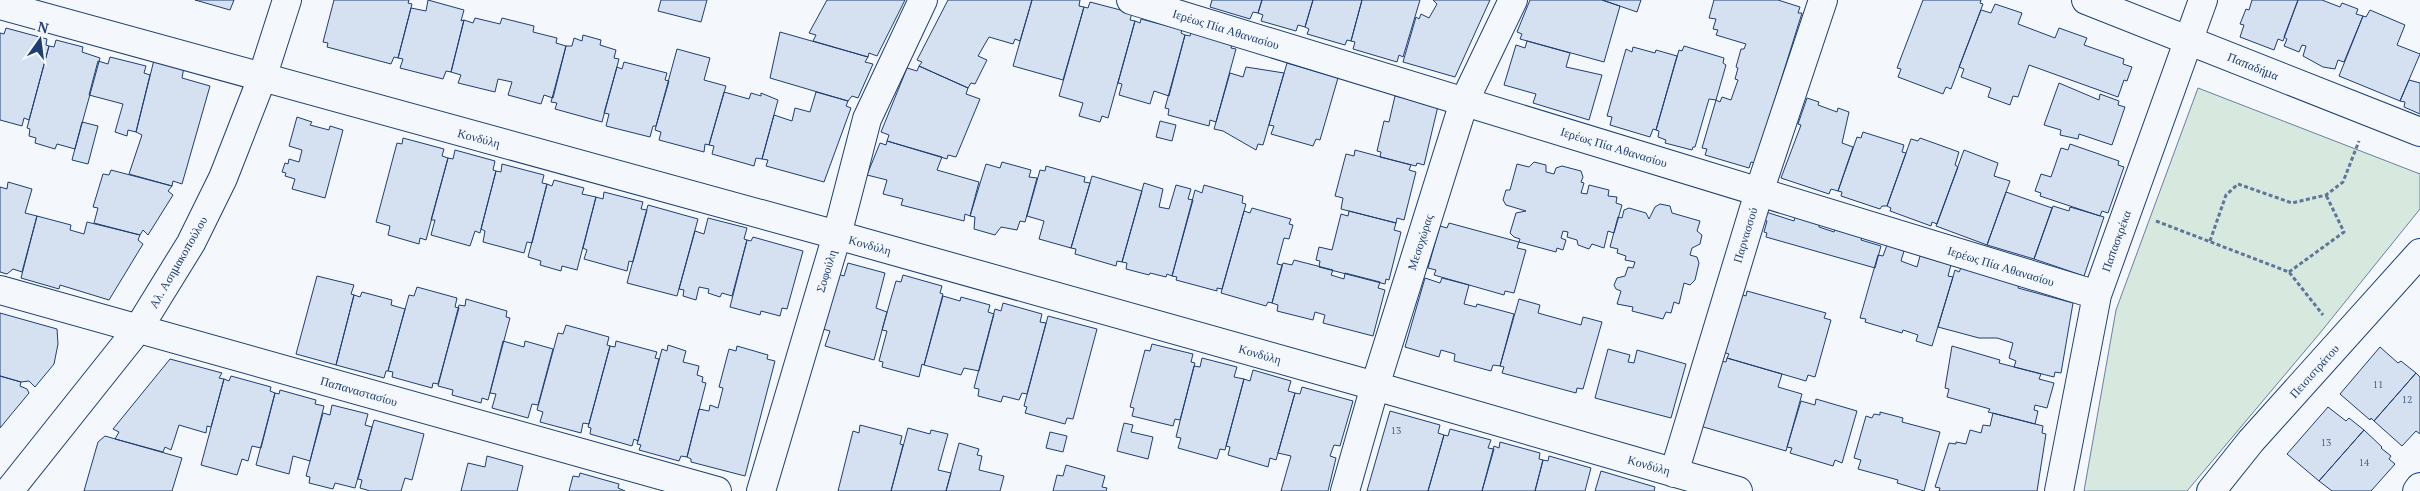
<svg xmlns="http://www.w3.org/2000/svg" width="2420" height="491" font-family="'PT Serif',serif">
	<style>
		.green { fill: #d7e8df; stroke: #687fa3 }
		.building { fill: #d5e0f0; stroke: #1d3f73 }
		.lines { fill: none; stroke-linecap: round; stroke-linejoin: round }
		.minor-casing { stroke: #1d3f73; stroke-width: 30 }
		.path { stroke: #5e769c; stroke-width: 3; stroke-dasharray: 4 2.5; stroke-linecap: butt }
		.minor { stroke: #f4f7fb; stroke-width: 28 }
		.labels { text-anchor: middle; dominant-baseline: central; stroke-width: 4; stroke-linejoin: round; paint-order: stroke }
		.number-label { font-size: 10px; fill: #4b6792 }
		.street-label { font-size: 12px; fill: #1d3f73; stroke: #f4f7fb }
	</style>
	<rect width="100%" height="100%" fill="#f4f7fb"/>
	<path class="green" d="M 2198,88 L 2420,174 L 2420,209 L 2320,333 L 2187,491 L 2084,491 L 2116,310 Z"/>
	<path class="building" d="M 195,0 L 234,0 L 230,10 Z
		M 334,0 L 409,0 L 408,3 L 412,4 L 398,58 L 394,57 L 391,64 L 327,47 L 328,43 L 323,42 Z
		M 428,0 L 464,10 L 461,21 L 464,20 L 451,72 L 446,71 L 443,79 L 400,68 L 403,59 L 398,58 L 411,8 L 426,11 Z
		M 661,0 L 707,0 L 701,22 L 658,11 Z
		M 827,0 L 905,0 L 877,56 L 869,53 L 868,57 L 813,41 L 816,35 L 809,33 Z
		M 948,0 L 1032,0 L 1020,41 L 1015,39 L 1013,44 L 989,37 L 978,56 L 987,60 L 975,84 L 971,83 L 968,88 L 919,66 L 922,62 L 917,60 Z
		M 1032,0 L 1080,0 L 1079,6 L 1084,7 L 1063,80 L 1013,66 Z
		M 1212,0 L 1262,0 L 1258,13 L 1253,12 L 1250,19 L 1210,7 Z
		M 1262,0 L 1313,0 L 1305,27 L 1298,25 L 1296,31 L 1261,21 L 1263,15 L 1258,13 Z
		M 1313,0 L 1362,0 L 1351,41 L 1347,40 L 1345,45 L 1307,34 L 1309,29 L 1305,27 Z
		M 1362,0 L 1420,0 L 1403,57 L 1399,55 L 1397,62 L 1353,49 L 1355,42 L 1351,41 Z
		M 1433,0 L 1490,0 L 1455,77 L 1403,62 L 1416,17 L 1419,19 L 1421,14 L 1429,18 L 1437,4 Z
		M 1530,0 L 1602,0 L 1620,6 L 1604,62 L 1520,39 L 1522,34 L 1517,32 Z
		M 1602,0 L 1641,0 L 1637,12 Z
		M 1714,0 L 1778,0 L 1800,7 L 1798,13 L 1802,13 L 1755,163 L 1751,162 L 1749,168 L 1705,155 L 1707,149 L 1702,148 L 1716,100 L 1720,102 L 1722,97 L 1731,100 L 1738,80 L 1735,79 L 1738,68 L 1736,67 L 1741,49 L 1744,49 L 1746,44 L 1716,35 L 1718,30 L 1713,29 L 1716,19 L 1709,18 Z
		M 1923,0 L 1981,0 L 1980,3 L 1983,4 L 1951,89 L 1946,87 L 1943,94 L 1898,77 L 1901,69 L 1897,68 Z
		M 2252,0 L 2298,0 L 2283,41 L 2278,39 L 2274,50 L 2240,37 L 2244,25 L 2240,24 L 2246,9 L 2249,10 Z
		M 2298,0 L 2322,0 L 2340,7 L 2342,3 L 2358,9 L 2356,14 L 2363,16 L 2344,62 L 2338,60 L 2335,69 L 2323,67 L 2303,56 L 2306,46 L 2302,45 L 2299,52 L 2284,46 L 2287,39 L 2284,37 Z
		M 1090,2 L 1132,13 L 1130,20 L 1135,21 L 1108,118 L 1102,116 L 1100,122 L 1079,116 L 1083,103 L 1059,96 L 1084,7 L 1088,8 Z
		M 1995,4 L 2022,13 L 2018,24 L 2055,38 L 2059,28 L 2087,38 L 2084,45 L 2124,59 L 2123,64 L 2132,67 L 2127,81 L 2124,80 L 2118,97 L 2029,65 L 2018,97 L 2013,96 L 2010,105 L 1988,97 L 1991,88 L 1961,77 L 1964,69 L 1959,67 L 1981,10 L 1991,13 Z
		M 2370,10 L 2405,25 L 2397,45 L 2420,54 L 2400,101 L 2339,76 L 2363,16 L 2366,17 Z
		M 475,18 L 500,24 L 502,18 L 534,26 L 533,32 L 557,38 L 556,43 L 566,46 L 553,98 L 544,95 L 541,104 L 508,95 L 512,82 L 498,79 L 495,92 L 458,83 L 461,75 L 451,72 L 464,20 L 473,23 Z
		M 1141,19 L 1182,30 L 1181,33 L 1185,35 L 1169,96 L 1154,91 L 1150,104 L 1119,95 L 1122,84 L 1118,83 L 1135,21 L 1140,23 Z
		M 6,28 L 47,39 L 46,45 L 49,46 L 29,120 L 24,118 L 22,126 L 0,120 L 0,33 L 4,34 Z
		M 780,32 L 868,57 L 865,62 L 873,64 L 858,98 L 852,96 L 848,101 L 770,78 Z
		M 1191,32 L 1232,44 L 1231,48 L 1236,49 L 1216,122 L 1210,120 L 1209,126 L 1168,115 L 1169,109 L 1165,108 L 1185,35 L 1190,36 Z
		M 583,35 L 601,40 L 600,45 L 616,50 L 614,58 L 619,59 L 602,122 L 555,109 L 557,103 L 551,102 L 566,46 L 572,46 L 574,38 L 582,41 Z
		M 56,40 L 83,47 L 82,52 L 100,58 L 75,149 L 57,144 L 55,149 L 35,143 L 36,138 L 29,136 L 30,129 L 27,128 L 49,46 L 54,47 Z
		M 1527,41 L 1570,53 L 1566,67 L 1602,75 L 1589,120 L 1533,103 L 1536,94 L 1504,85 L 1516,45 L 1525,48 Z
		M 1684,46 L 1724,58 L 1723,63 L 1726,65 L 1716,100 L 1709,99 L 1695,147 L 1693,147 L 1692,150 L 1665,143 L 1666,140 L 1658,137 L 1659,131 L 1656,130 L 1679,50 L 1682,51 Z
		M 1633,47 L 1655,53 L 1656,50 L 1677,56 L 1656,130 L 1653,129 L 1650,137 L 1610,125 L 1612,117 L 1607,116 L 1626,49 L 1632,52 Z
		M 677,49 L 710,58 L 704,80 L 726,86 L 709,145 L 705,144 L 704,152 L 659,140 L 661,132 L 655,130 Z
		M 110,57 L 146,66 L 144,73 L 150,75 L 136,132 L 128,130 L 127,136 L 115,132 L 123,104 L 89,95 L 98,61 L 108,64 Z
		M 154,60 L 184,67 L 182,78 L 210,86 L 182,184 L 173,181 L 172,186 L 129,174 L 142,135 L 136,132 Z
		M 624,62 L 667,73 L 665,80 L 669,81 L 656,126 L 653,126 L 650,137 L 606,126 L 609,114 L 604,113 L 617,67 L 622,69 Z
		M 1287,63 L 1338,78 L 1320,140 L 1316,139 L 1313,146 L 1271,134 L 1274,126 L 1269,125 Z
		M 919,66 L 968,88 L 966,94 L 980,99 L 956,157 L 948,155 L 947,159 L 887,141 L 889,135 L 881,132 L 907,68 L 917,71 Z
		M 1246,67 L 1284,73 L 1263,145 L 1258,144 L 1256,150 L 1223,131 L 1214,129 L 1230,73 L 1243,77 Z
		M 2409,80 L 2420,83 L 2420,114 L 2404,107 L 2405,102 L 2400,101 Z
		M 2059,83 L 2099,100 L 2100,94 L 2119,101 L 2118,105 L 2125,107 L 2112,145 L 2079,134 L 2078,139 L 2060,135 L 2061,130 L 2044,125 Z
		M 724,92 L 749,99 L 751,93 L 761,96 L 761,93 L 778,100 L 762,159 L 756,158 L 754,166 L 712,154 L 714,146 L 709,145 Z
		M 816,92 L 848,101 L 846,106 L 851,108 L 824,182 L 766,166 L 768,160 L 762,159 L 774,115 L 792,121 L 795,108 L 810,112 Z
		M 1395,96 L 1438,106 L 1424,165 L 1417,163 L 1416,166 L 1380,157 L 1381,152 L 1377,151 L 1384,121 L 1389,122 Z
		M 1807,98 L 1819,102 L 1818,105 L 1837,112 L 1838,108 L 1849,112 L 1842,143 L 1853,147 L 1838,191 L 1831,189 L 1829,194 L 1781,178 L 1801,125 L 1798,124 Z
		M 297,117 L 312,122 L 310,125 L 329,130 L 330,126 L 343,130 L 325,198 L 292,189 L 295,179 L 285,176 L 286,173 L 282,172 L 285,163 L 288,164 L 289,159 L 299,162 L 302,150 L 289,146 Z
		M 1160,121 L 1176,125 L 1172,141 L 1156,137 Z
		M 82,122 L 98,126 L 88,164 L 72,160 Z
		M 1863,132 L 1904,145 L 1902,152 L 1906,153 L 1887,206 L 1882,206 L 1880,209 L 1841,196 L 1842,192 L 1838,191 L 1857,137 L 1861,138 Z
		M 403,138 L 444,149 L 442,156 L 448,158 L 426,240 L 420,238 L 419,244 L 388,235 L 390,226 L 376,222 L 397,143 L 402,144 Z
		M 1920,138 L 1959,152 L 1955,165 L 1958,167 L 1937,224 L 1932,222 L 1931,226 L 1890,211 L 1891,208 L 1887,206 L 1911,139 L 1918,141 Z
		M 887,141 L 942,157 L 937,170 L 979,182 L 970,216 L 965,214 L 964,221 L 901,205 L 903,199 L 883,194 L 887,180 L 867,175 L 880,143 L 886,145 Z
		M 2070,144 L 2119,161 L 2118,165 L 2124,167 L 2108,213 L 2102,211 L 2100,216 L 2040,196 L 2041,193 L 2035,191 L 2041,174 L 2051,177 L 2061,148 L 2068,150 Z
		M 455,150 L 495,161 L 493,170 L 496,171 L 480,233 L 475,231 L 470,246 L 431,235 L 435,220 L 431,220 L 448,158 L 453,159 Z
		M 1355,150 L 1411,165 L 1409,170 L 1416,172 L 1404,220 L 1397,218 L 1396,223 L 1341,209 L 1343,198 L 1335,196 L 1346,154 L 1354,156 Z
		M 1964,150 L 1998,163 L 1994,176 L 2010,181 L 1987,245 L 1936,226 Z
		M 1002,162 L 1031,170 L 1029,177 L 1037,178 L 1025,222 L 1020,221 L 1017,230 L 1001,227 L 995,235 L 974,229 L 975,217 L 970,216 L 986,164 L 1000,168 Z
		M 1534,162 L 1546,165 L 1546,172 L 1554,174 L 1556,168 L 1562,166 L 1581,171 L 1583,177 L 1581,182 L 1584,183 L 1581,193 L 1587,194 L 1589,185 L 1609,190 L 1608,196 L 1617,197 L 1616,203 L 1622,205 L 1614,233 L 1608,231 L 1604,248 L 1592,244 L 1589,249 L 1578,245 L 1577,240 L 1567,237 L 1568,232 L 1563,231 L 1561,238 L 1566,240 L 1563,250 L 1557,248 L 1556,252 L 1519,242 L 1520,239 L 1514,237 L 1510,233 L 1516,213 L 1526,211 L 1506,205 L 1503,200 L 1506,190 L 1510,190 L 1517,164 L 1529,167 Z
		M 502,164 L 544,175 L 542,183 L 547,184 L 532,243 L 527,242 L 524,253 L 483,242 L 485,231 L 481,229 L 496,171 L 501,172 Z
		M 1046,166 L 1085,177 L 1084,182 L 1090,183 L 1071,248 L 1039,239 L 1044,221 L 1027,216 L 1040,170 L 1045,171 Z
		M 111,170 L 172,186 L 168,191 L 173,195 L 148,235 L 143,230 L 140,235 L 94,223 L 98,208 L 93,207 L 103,174 L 109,175 Z
		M 1092,176 L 1142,191 L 1122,262 L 1117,261 L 1116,266 L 1075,254 L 1076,249 L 1071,248 Z
		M 554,180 L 584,188 L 582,194 L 596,197 L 577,270 L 562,266 L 561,271 L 540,265 L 541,261 L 528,257 L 547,184 L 552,186 Z
		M 8,182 L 32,189 L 25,213 L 37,216 L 22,272 L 13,269 L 7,274 L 0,272 L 0,187 L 7,189 Z
		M 1144,183 L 1163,189 L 1159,207 L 1169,209 L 1176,185 L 1191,189 L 1188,199 L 1193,200 L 1172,276 L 1167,274 L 1166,277 L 1150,273 L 1149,275 L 1126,269 L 1127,263 L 1122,262 Z
		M 1204,185 L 1243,196 L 1242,203 L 1246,204 L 1222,289 L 1217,288 L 1217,291 L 1176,280 L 1177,277 L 1172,276 L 1195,190 L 1202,193 Z
		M 604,192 L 643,202 L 641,209 L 647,210 L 633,262 L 629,261 L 627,271 L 584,259 L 587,250 L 583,248 L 596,197 L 603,199 Z
		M 2006,192 L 2052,208 L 2034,259 L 1987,245 Z
		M 1660,204 L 1670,206 L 1672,213 L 1700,221 L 1697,231 L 1702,235 L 1700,244 L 1692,248 L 1690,255 L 1697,257 L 1699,263 L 1695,280 L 1690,285 L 1684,283 L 1679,304 L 1674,302 L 1671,313 L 1666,312 L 1663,319 L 1632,311 L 1633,307 L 1617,304 L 1621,291 L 1616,289 L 1614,285 L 1617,278 L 1625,276 L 1628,267 L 1633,268 L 1635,262 L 1625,260 L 1626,256 L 1617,253 L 1618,249 L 1610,247 L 1618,217 L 1622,218 L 1624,210 L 1629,208 L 1646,213 L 1649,219 L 1655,207 Z
		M 648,205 L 698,219 L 677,296 L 627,283 Z
		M 2053,206 L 2069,211 L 2070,207 L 2104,217 L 2084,276 L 2034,259 Z
		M 1252,208 L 1291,219 L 1289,224 L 1293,225 L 1289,239 L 1284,238 L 1277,264 L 1282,265 L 1272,303 L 1268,302 L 1266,306 L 1221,293 L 1244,211 L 1250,213 Z
		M 1349,211 L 1396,223 L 1394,230 L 1401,232 L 1389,280 L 1386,279 L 1385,284 L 1319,267 L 1320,261 L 1316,260 L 1319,247 L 1332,250 L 1341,214 L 1348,216 Z
		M 1766,212 L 1794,221 L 1795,217 L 1819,225 L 1819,227 L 1834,232 L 1835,229 L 1862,237 L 1861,240 L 1881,246 L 1875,268 L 1766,237 L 1767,233 L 1764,232 L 1767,221 L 1764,220 Z
		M 37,216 L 71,225 L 70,230 L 84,234 L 87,222 L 140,235 L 138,240 L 143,244 L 109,300 L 60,285 L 59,289 L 21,278 Z
		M 708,218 L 747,228 L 744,239 L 747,240 L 732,296 L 722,293 L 720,297 L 708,293 L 709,289 L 699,287 L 696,300 L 683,296 L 684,290 L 679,289 L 695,231 L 704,234 Z
		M 1449,223 L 1519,242 L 1517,248 L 1526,250 L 1514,293 L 1505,291 L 1504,295 L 1434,275 L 1436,270 L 1428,268 L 1440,226 L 1447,228 Z
		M 753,237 L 803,251 L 787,309 L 782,308 L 780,316 L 761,311 L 760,315 L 730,307 L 747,240 L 751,241 Z
		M 1887,245 L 1904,251 L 1901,261 L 1917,267 L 1920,256 L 1951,265 L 1948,276 L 1953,277 L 1932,346 L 1916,341 L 1918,335 L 1903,330 L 1902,333 L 1865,322 L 1866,319 L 1860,318 L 1878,255 L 1883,256 Z
		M 1294,260 L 1333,270 L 1331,275 L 1344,279 L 1345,273 L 1380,282 L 1378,288 L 1385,290 L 1373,336 L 1323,323 L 1325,315 L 1315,312 L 1313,320 L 1277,311 L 1278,305 L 1272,303 L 1283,263 L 1292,265 Z
		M 848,263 L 885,273 L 876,308 L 887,312 L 874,360 L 825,346 L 830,331 L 823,329 L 838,274 L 844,276 Z
		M 1961,268 L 2019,284 L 2018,288 L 2073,303 L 2061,373 L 2055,372 L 2054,377 L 2014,367 L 2016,361 L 2009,358 L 2013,343 L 1997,338 L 1979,338 L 1938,327 L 1955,270 L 1959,272 Z
		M 903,275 L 942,286 L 940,293 L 943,294 L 924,365 L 922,364 L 919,377 L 882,367 L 883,362 L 879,361 L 887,331 L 882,330 L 896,281 L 901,282 Z
		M 317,276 L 354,285 L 351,294 L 354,295 L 336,365 L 296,354 Z
		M 1425,278 L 1440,283 L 1442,278 L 1469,285 L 1464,304 L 1476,307 L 1477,304 L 1514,314 L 1500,366 L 1493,365 L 1491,371 L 1454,361 L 1455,354 L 1441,350 L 1439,357 L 1405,347 Z
		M 417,287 L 457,298 L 455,307 L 459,308 L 438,384 L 433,383 L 432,388 L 392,377 L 393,372 L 388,371 L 409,295 L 414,296 Z
		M 1747,291 L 1826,313 L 1824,318 L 1831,320 L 1815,377 L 1808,375 L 1806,381 L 1727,358 L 1729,354 L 1723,352 L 1740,294 L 1746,296 Z
		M 362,292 L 392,300 L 391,305 L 405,309 L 388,371 L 386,371 L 384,378 L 336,365 L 354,295 L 360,297 Z
		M 943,296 L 960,301 L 961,297 L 990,305 L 988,312 L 994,314 L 979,371 L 964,368 L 961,375 L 924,365 Z
		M 466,299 L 507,311 L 506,317 L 510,318 L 488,400 L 482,398 L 481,403 L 452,395 L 453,390 L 438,386 L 459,305 L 465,306 Z
		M 1519,299 L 1540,305 L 1538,313 L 1581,325 L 1583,317 L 1602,322 L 1583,389 L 1577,388 L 1576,393 L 1502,373 L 1504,367 L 1500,366 Z
		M 1003,303 L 1042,314 L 1040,322 L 1046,323 L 1027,394 L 1022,393 L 1019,400 L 1003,396 L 1001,402 L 978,396 L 979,389 L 974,388 L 995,309 L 1001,311 Z
		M 0,313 L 57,329 L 58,344 L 54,364 L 35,387 L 29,381 L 21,382 L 0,376 Z
		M 1048,316 L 1097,329 L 1073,419 L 1067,418 L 1065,424 L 1025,413 L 1027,407 L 1024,406 Z
		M 566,325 L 609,337 L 607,345 L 610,346 L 589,424 L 583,423 L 581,433 L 540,422 L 543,412 L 537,410 L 558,333 L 563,334 Z
		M 503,341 L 524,347 L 525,341 L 553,349 L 538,405 L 532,404 L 528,418 L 492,408 L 496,394 L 490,393 Z
		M 616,341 L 657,352 L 655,358 L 659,359 L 638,441 L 634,439 L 632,446 L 590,434 L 591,428 L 588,427 L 610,346 L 615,347 Z
		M 1152,344 L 1193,354 L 1191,362 L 1195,363 L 1180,420 L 1175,419 L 1173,426 L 1132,416 L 1134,408 L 1130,407 L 1145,350 L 1150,351 Z
		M 668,345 L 686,351 L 683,362 L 699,366 L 697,375 L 703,377 L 702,382 L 706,383 L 687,457 L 681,456 L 679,461 L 639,450 L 641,445 L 637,444 L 662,349 L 667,351 Z
		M 737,346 L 768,355 L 767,359 L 775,361 L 745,476 L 691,462 L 691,459 L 687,457 L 699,409 L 709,411 L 710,405 L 718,408 L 723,388 L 719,387 L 729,349 L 736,351 Z
		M 1952,346 L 2000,360 L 1999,363 L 2041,374 L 2039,379 L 2054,383 L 2047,408 L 2035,405 L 2034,410 L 2038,411 L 2035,424 L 1988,412 L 1990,409 L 1947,397 L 1949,389 L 1945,388 Z
		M 2380,347 L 2398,363 L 2401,361 L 2416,373 L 2374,421 L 2371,418 L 2370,420 L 2340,394 Z
		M 1608,349 L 1630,355 L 1628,362 L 1634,363 L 1637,350 L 1686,364 L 1671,418 L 1595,398 Z
		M 1202,358 L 1237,367 L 1234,377 L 1244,379 L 1225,450 L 1220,449 L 1217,459 L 1178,448 L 1181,438 L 1176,437 L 1194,366 L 1200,367 Z
		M 1727,358 L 1782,374 L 1778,387 L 1802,394 L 1786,451 L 1700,426 L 1720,361 L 1726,362 Z
		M 170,359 L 222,373 L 219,378 L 224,379 L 211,427 L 207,426 L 206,433 L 179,425 L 171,450 L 165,447 L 163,452 L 115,439 L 119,432 L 113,429 Z
		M 1253,370 L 1291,381 L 1288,391 L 1295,393 L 1276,460 L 1270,458 L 1268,467 L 1228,455 L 1230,447 L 1226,446 L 1244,379 L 1250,381 Z
		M 2416,373 L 2420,377 L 2420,434 L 2416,431 L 2402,446 L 2374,421 Z
		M 0,376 L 21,382 L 20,386 L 27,389 L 29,393 L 0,428 Z
		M 231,376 L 271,387 L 270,391 L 275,393 L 261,448 L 252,446 L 248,461 L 242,459 L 237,475 L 201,465 L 224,379 L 229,381 Z
		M 1302,387 L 1353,401 L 1340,446 L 1334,445 L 1330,456 L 1336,458 L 1328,491 L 1281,491 L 1291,456 L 1278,453 L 1295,393 L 1300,394 Z
		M 280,390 L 316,400 L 315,404 L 324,406 L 310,461 L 293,456 L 289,474 L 256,465 L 275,393 L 279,394 Z
		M 1816,399 L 1857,411 L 1842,463 L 1835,460 L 1833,466 L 1790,453 L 1792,448 L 1787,447 L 1801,401 L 1815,405 Z
		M 332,405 L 368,414 L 365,425 L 372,427 L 355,488 L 335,483 L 333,489 L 309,483 L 310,477 L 306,476 L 323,413 L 330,415 Z
		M 2328,407 L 2346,421 L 2349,418 L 2364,430 L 2319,481 L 2287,454 Z
		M 1390,411 L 1440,425 L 1438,433 L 1444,435 L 1428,491 L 1367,491 Z
		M 1880,412 L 1903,418 L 1902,422 L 1940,432 L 1924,491 L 1897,483 L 1898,480 L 1858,469 L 1861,460 L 1854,458 L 1866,416 L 1872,418 L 1874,414 L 1880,415 Z
		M 1993,413 L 2043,426 L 2042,433 L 2046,434 L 2037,491 L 1939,491 L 1940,488 L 1935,487 L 1949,443 L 1956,444 L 1956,442 L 1966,444 L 1970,430 L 1981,433 L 1983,425 L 1990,426 Z
		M 374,420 L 424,434 L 412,480 L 405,478 L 401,491 L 370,491 L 360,488 L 362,480 L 358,479 Z
		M 1124,423 L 1133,425 L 1131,432 L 1153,437 L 1148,459 L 1117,451 Z
		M 860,425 L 902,436 L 900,444 L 903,445 L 891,491 L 838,491 L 853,431 L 859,433 Z
		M 908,428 L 930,434 L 931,430 L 948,434 L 938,470 L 951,473 L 946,491 L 891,491 Z
		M 1450,429 L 1491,440 L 1488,448 L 1494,449 L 1482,491 L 1428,491 L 1444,435 L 1448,436 Z
		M 2364,430 L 2382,447 L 2381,448 L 2391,456 L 2389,459 L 2395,464 L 2371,491 L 2332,491 L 2319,481 Z
		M 1050,432 L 1067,436 L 1063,452 L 1046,448 Z
		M 105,436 L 182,458 L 172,491 L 84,491 L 98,442 Z
		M 1500,442 L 1540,453 L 1539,459 L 1543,460 L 1535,491 L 1482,491 L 1494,446 L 1499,448 Z
		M 959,443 L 979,449 L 977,455 L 982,456 L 979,470 L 1004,476 L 1000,491 L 946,491 Z
		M 487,456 L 523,466 L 517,491 L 461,491 L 468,463 L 485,467 Z
		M 1549,456 L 1591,468 L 1585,491 L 1535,491 L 1543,460 L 1548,461 Z
		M 1066,465 L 1105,476 L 1102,487 L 1107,488 L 1106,491 L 1053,491 L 1057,475 L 1063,476 Z
		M 1601,471 L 1655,487 L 1654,491 L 1595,491 Z
		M 580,473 L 619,484 L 618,488 L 625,491 L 569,491 L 573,476 L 579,477 Z"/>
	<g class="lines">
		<defs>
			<path id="minor" d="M 1131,0 L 2097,295
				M 2086,0 L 2420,132
				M 0,5 L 837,235 L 1375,386 L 1738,491
				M 0,290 L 717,491
				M 1674,473 L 1759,192 L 1823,0
				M 9,491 L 138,329 L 191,243 L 223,178 L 262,78 L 287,0
				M 761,491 L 837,235 L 867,119 L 923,0
				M 1345,491 L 1375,386 L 1464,102 L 1513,0
				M 2059,491 L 2097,295 L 2203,0
				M 2211,491 L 2251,441 L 2420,253
				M 2417,491 L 2420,487"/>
		</defs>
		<use href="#minor" class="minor-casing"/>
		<path class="path" d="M 2156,221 L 2289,272 L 2323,315
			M 2210,241 L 2226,195 L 2238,184 L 2292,203 L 2326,195 L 2343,182 L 2359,141
			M 2289,272 L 2344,232 L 2326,195"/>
		<use href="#minor" class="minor"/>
	</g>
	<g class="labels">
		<g class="number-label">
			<text x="2378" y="384">11</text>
			<text x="2407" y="399">12</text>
			<text x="1396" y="430">13</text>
			<text x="2326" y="442">13</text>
			<text x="2364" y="462">14</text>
		</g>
		<g class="street-label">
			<text transform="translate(1226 29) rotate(17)">Ιερέως Πία Αθανασίου</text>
			<text transform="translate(2253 66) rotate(22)">Παπαδήμα</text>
			<text transform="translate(479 138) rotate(15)">Κονδύλη</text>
			<text transform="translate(1614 147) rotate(17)">Ιερέως Πία Αθανασίου</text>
			<text transform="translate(1745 235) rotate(-73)">Παρνασσού</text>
			<text transform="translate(2116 241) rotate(-70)">Παπασκρέκα</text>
			<text transform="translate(1420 242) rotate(-72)">Μεσοχώρας</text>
			<text transform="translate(870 245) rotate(16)">Κονδύλη</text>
			<text transform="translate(178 262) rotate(-60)">Αλ. Ασημακοπούλου</text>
			<text transform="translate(2001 266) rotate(17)">Ιερέως Πία Αθανασίου</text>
			<text transform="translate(826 271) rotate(-73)">Σοφούλη</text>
			<text transform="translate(1260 354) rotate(16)">Κονδύλη</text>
			<text transform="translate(2314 371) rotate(-48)">Πεισιστράτου</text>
			<text transform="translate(359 391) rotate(16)">Παπαναστασίου</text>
			<text transform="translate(1649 465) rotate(16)">Κονδύλη</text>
		</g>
	</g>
	<g transform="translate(40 40) rotate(14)" stroke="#f4f7fb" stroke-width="4" paint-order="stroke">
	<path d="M0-4L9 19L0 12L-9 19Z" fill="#1d3f73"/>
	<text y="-8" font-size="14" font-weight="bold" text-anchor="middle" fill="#1d3f73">N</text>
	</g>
</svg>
